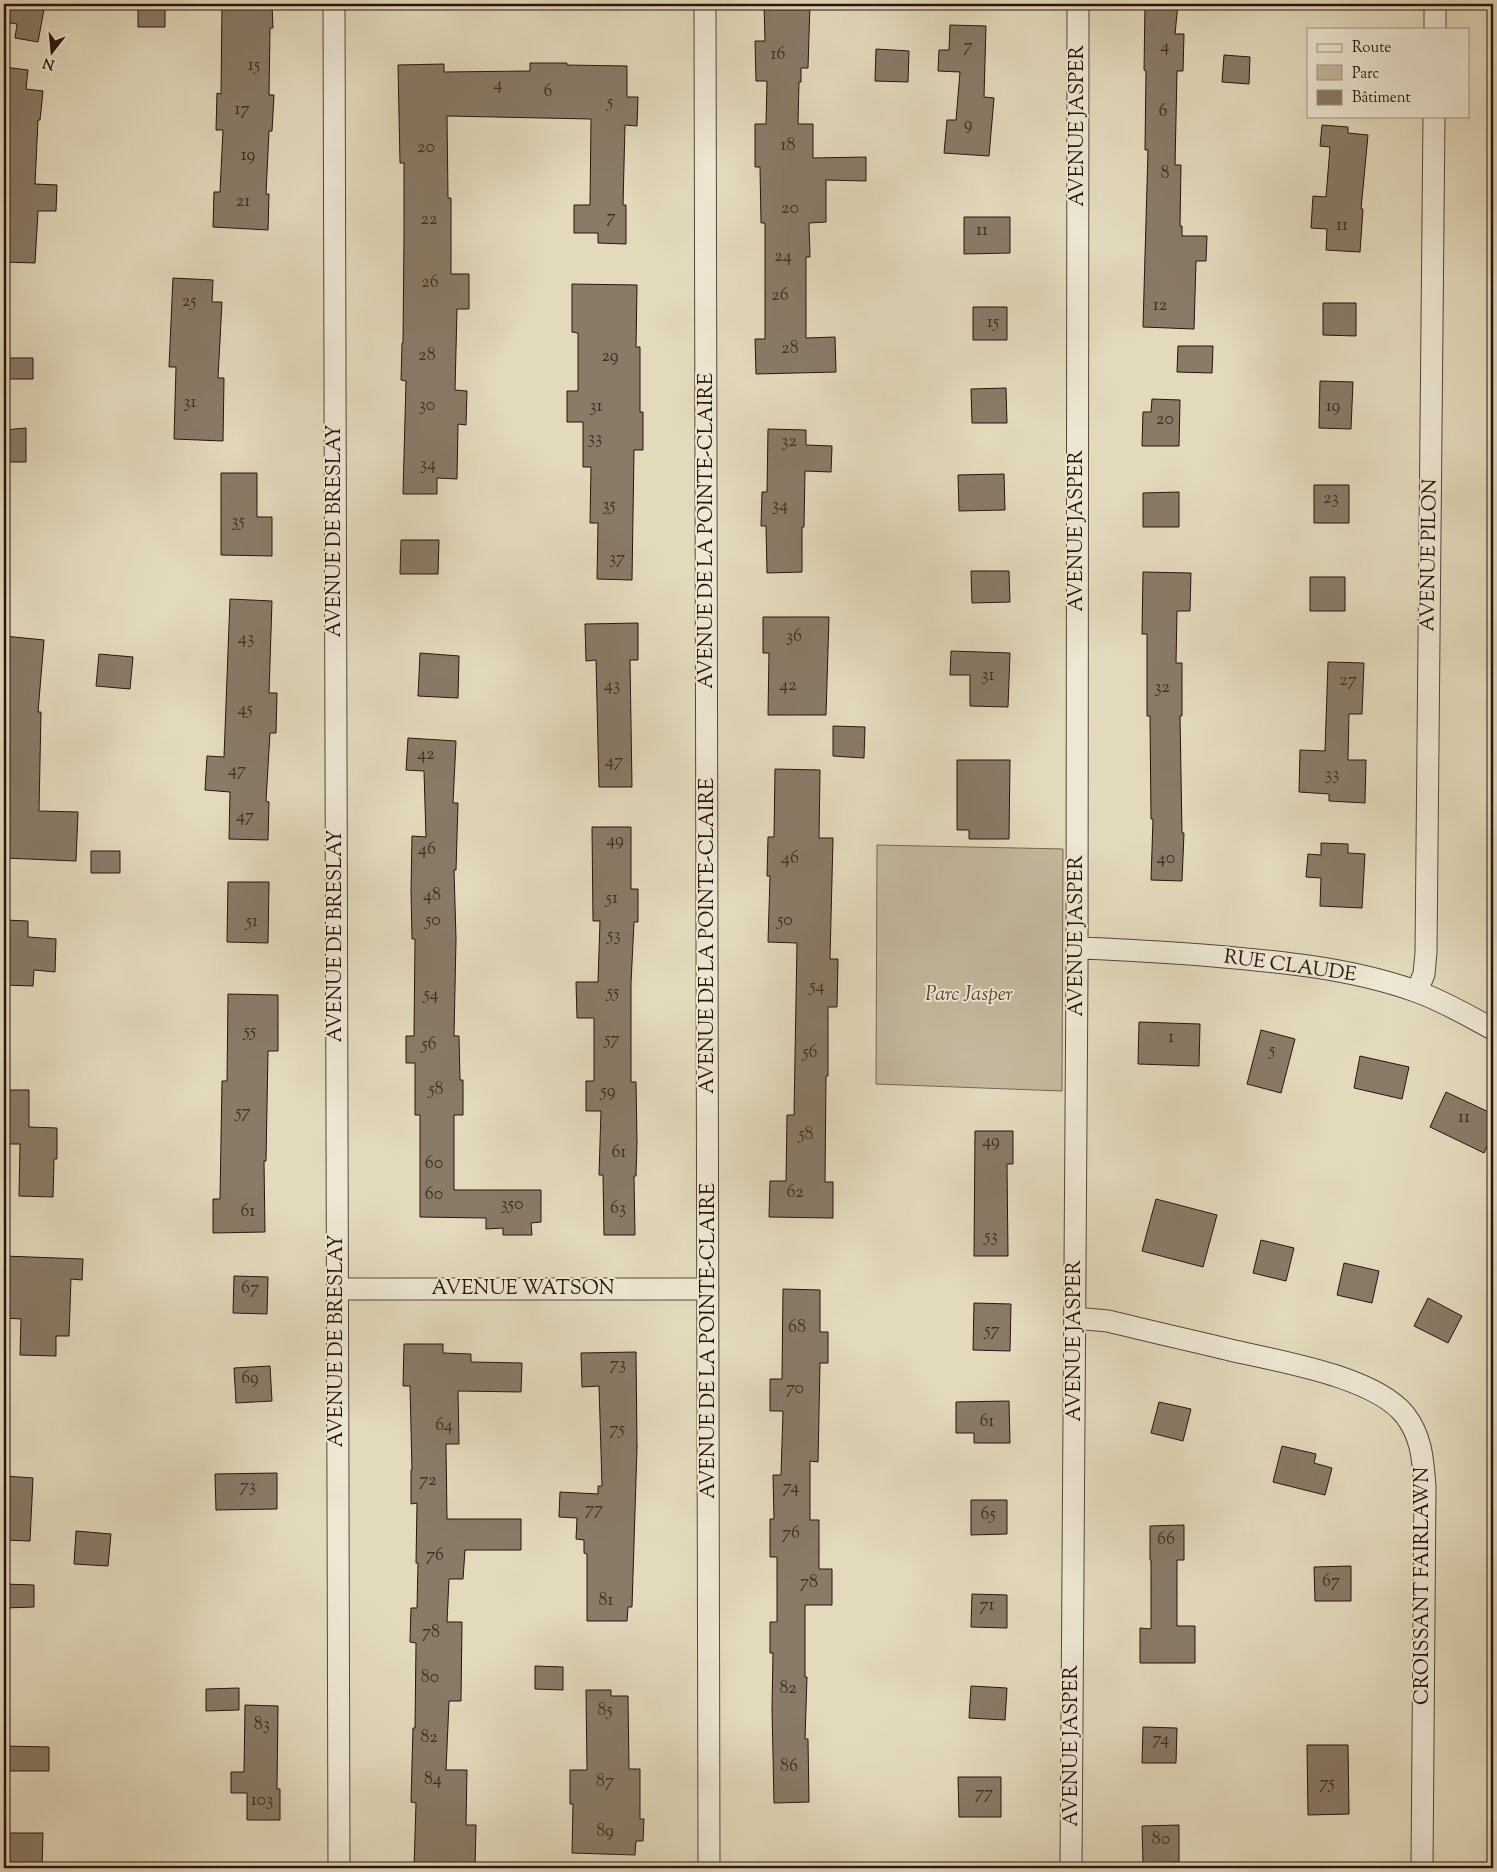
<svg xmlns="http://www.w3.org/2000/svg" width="1497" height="1872" font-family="'Sorts Mill Goudy',serif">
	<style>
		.green { fill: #c3b89e; stroke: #766656 }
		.building { fill: #897b68; stroke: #28140d }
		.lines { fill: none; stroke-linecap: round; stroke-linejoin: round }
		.street-casing { stroke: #574639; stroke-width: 23 }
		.street { stroke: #ede7d3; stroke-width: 21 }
		.labels { text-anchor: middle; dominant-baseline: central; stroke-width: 4; stroke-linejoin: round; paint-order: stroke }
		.number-label { font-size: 18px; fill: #402e24 }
		.street-label { font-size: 20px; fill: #28140d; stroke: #ede7d3 }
		.park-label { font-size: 20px; font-style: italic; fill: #564538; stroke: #ede7d3 }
	</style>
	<rect width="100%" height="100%" fill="#e3dabc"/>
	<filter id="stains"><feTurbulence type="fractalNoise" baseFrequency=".004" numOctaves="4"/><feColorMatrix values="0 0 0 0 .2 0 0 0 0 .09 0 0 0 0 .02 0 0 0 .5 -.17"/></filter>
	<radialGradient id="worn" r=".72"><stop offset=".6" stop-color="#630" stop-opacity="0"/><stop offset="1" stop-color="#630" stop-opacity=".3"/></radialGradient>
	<path class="green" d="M 877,845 L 1063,849 L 1062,1091 L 876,1084 Z"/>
	<path class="building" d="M 4,4 L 45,4 L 38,42 L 15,38 L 17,24 L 4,22 Z
		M 138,4 L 165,4 L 165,27 L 138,27 Z
		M 222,4 L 272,4 L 273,28 L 270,28 L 269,95 L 274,95 L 272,131 L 269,131 L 266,194 L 269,194 L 268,230 L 213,227 L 214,192 L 220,192 L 223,130 L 216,130 L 217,93 L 221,94 Z
		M 764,4 L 810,4 L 808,68 L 801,68 L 801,82 L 799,82 L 798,124 L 813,124 L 813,158 L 866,157 L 866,181 L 826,180 L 826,222 L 809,223 L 810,257 L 806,257 L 806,338 L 835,337 L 836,372 L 756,374 L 755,339 L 765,339 L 765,223 L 761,223 L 760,167 L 755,167 L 755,124 L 766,124 L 767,81 L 756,81 L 755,41 L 765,41 Z
		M 1145,4 L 1178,4 L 1175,34 L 1184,34 L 1183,71 L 1177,71 L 1175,165 L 1181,165 L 1180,226 L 1182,226 L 1182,236 L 1207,236 L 1206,261 L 1196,261 L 1194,329 L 1143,327 L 1148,150 L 1145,150 L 1146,71 L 1144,70 Z
		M 950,25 L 986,26 L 984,97 L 994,98 L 989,156 L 944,153 L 947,120 L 956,120 L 960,72 L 938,71 L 939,50 L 949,50 Z
		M 876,49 L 909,51 L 908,82 L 875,81 Z
		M 1224,55 L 1250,57 L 1249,84 L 1222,82 Z
		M 530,63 L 567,63 L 567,65 L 627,66 L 627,97 L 638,97 L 637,126 L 625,125 L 623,205 L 626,205 L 626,244 L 598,243 L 598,233 L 574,233 L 574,205 L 590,205 L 591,119 L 447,116 L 448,198 L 451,198 L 451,274 L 469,274 L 469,309 L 457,309 L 455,390 L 467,391 L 466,425 L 458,424 L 457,479 L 437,478 L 437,494 L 403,494 L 406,381 L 401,380 L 402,343 L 403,343 L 404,236 L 404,163 L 400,163 L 398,65 L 444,64 L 444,72 L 530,71 Z
		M 4,67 L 28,70 L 26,89 L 43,91 L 40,120 L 38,120 L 35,184 L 57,185 L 56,211 L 38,211 L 35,263 L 4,262 Z
		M 1322,125 L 1348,127 L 1348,133 L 1368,135 L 1361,209 L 1363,209 L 1360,252 L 1326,250 L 1327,229 L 1311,228 L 1313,196 L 1326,197 L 1330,147 L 1320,146 Z
		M 964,217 L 1010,217 L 1010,253 L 964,254 Z
		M 173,278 L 213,280 L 212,302 L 222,302 L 218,378 L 224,378 L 223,441 L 174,439 L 176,367 L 169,367 Z
		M 572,284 L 637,285 L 636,347 L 640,347 L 640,412 L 643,412 L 643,450 L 634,450 L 632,580 L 597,579 L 598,523 L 590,523 L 591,467 L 583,467 L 583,422 L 567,422 L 567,391 L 578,391 L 578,333 L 572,332 Z
		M 1323,303 L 1356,303 L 1356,336 L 1323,335 Z
		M 973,307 L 1007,307 L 1007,340 L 973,340 Z
		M 1178,346 L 1213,346 L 1212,373 L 1177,372 Z
		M 9,358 L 33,358 L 33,379 L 8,379 Z
		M 1320,381 L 1353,382 L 1351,429 L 1319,428 Z
		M 1006,388 L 1007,423 L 972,423 L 971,389 Z
		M 1152,399 L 1180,400 L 1179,446 L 1142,446 L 1143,412 L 1151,412 Z
		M 26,428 L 26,462 L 4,462 L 4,430 Z
		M 768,429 L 806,430 L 806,445 L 832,446 L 831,472 L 805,471 L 804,527 L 802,527 L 802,572 L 767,573 L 766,526 L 761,526 L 762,492 L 767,492 Z
		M 221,473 L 257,473 L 257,517 L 272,517 L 272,556 L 221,555 Z
		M 1004,474 L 1005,510 L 959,511 L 958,475 Z
		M 1314,485 L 1349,485 L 1349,523 L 1314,523 Z
		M 1179,492 L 1179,527 L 1143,527 L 1143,493 Z
		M 401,540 L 439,540 L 438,574 L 400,574 Z
		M 971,571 L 1009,571 L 1010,602 L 972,603 Z
		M 1143,572 L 1191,573 L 1190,611 L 1177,611 L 1176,663 L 1182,663 L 1182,716 L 1180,716 L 1182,833 L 1184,833 L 1182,881 L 1151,880 L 1153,819 L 1151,819 L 1150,716 L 1147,716 L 1147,634 L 1142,634 Z
		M 1310,577 L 1345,577 L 1345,611 L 1310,611 Z
		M 230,599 L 272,601 L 269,693 L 277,693 L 276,733 L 270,733 L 266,801 L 269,802 L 268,840 L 229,839 L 230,792 L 205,790 L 207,756 L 224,757 Z
		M 763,617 L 829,617 L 826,715 L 768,715 L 769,653 L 763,653 Z
		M 638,623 L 638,660 L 630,660 L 632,787 L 599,787 L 596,660 L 586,661 L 585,624 Z
		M 4,636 L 44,640 L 38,712 L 41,712 L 39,811 L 78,812 L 76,861 L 4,858 Z
		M 951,651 L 1010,653 L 1008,707 L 970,706 L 970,675 L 950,675 Z
		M 420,653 L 459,656 L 458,698 L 418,696 Z
		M 99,654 L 133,657 L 130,689 L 96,686 Z
		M 1328,662 L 1364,663 L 1362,714 L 1349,714 L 1348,760 L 1366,760 L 1365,803 L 1329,801 L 1329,794 L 1299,792 L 1300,750 L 1325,751 Z
		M 833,726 L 865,727 L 864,758 L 833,756 Z
		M 408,738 L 456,741 L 453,803 L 458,803 L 456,870 L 454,870 L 456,939 L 454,1036 L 459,1036 L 460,1080 L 463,1080 L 463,1115 L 454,1115 L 454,1190 L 541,1190 L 541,1222 L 531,1223 L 532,1235 L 503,1235 L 503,1228 L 486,1229 L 486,1218 L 420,1217 L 420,1115 L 415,1115 L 415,1063 L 406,1063 L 406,1036 L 414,1036 L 415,939 L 412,939 L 411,891 L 412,836 L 426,837 L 424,771 L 406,770 Z
		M 957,760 L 1010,760 L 1009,839 L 969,839 L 969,830 L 957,830 Z
		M 775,769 L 820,770 L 819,838 L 833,838 L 830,959 L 838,959 L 837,1007 L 828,1007 L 828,1076 L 826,1076 L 825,1182 L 833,1182 L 833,1218 L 769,1217 L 770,1181 L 786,1181 L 787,1115 L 794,1115 L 797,943 L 768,942 L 770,876 L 767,876 L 768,837 L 774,837 Z
		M 592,827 L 631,827 L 631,889 L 638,889 L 638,922 L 634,922 L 631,983 L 631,1082 L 636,1082 L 637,1142 L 636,1176 L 634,1176 L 635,1235 L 604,1235 L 603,1175 L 599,1175 L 601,1111 L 586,1111 L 586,1081 L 594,1081 L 594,1018 L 577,1018 L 576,982 L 598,982 L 600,921 L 593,921 Z
		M 1321,843 L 1348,844 L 1348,853 L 1365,854 L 1362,908 L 1320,906 L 1321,878 L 1306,877 L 1308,854 L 1321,855 Z
		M 91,851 L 120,851 L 120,873 L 91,873 Z
		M 228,882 L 269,882 L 268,943 L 227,942 Z
		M 4,920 L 28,921 L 28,937 L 56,939 L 55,972 L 34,970 L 33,986 L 4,985 Z
		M 228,994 L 278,995 L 278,1051 L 268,1051 L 266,1161 L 264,1161 L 265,1232 L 213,1233 L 213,1199 L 220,1199 L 222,1081 L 227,1081 Z
		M 1139,1022 L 1200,1024 L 1199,1066 L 1138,1064 Z
		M 1261,1030 L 1295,1039 L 1281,1093 L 1247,1084 Z
		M 1360,1056 L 1409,1067 L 1402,1099 L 1354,1088 Z
		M 4,1090 L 29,1090 L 29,1127 L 57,1128 L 57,1159 L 54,1159 L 53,1197 L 19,1196 L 20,1144 L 4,1144 Z
		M 1446,1092 L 1493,1114 L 1493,1134 L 1484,1153 L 1430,1127 Z
		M 975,1131 L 1013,1131 L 1013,1164 L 1007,1164 L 1008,1256 L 974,1256 Z
		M 1156,1199 L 1217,1215 L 1203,1267 L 1142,1251 Z
		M 1261,1240 L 1294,1248 L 1286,1281 L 1253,1273 Z
		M 4,1256 L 83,1259 L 82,1280 L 71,1279 L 69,1336 L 56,1336 L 56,1356 L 20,1355 L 21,1319 L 4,1318 Z
		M 1344,1263 L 1379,1271 L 1372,1303 L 1337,1295 Z
		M 234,1276 L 268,1277 L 267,1314 L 233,1313 Z
		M 783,1289 L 820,1290 L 820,1332 L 828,1332 L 828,1363 L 820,1363 L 818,1462 L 810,1461 L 810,1520 L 819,1520 L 819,1569 L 832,1569 L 832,1605 L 805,1605 L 805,1677 L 807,1677 L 805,1739 L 808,1739 L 809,1802 L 774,1803 L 772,1709 L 773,1653 L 770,1653 L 770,1622 L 777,1622 L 777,1557 L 770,1557 L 770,1519 L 774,1519 L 773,1475 L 781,1475 L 783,1411 L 770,1411 L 770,1379 L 782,1379 Z
		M 1428,1298 L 1462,1316 L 1448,1343 L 1414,1326 Z
		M 974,1303 L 1011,1304 L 1010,1351 L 973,1350 Z
		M 404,1344 L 443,1344 L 443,1353 L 471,1354 L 471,1362 L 522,1363 L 521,1392 L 458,1391 L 459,1444 L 446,1444 L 447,1519 L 521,1519 L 521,1550 L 465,1550 L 463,1579 L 449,1579 L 447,1622 L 462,1622 L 461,1701 L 449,1701 L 446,1770 L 467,1770 L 466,1825 L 476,1825 L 475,1868 L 414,1868 L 416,1803 L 411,1802 L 413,1728 L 415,1728 L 416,1643 L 410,1642 L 411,1608 L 417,1608 L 418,1563 L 416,1563 L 417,1503 L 411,1504 L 411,1470 L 412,1470 L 410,1386 L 403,1386 Z
		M 636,1352 L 637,1447 L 632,1607 L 628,1607 L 627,1621 L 587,1621 L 587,1554 L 584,1553 L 584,1540 L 576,1539 L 577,1518 L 559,1517 L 560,1492 L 598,1494 L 598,1486 L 602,1486 L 599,1386 L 582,1387 L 581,1353 Z
		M 270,1366 L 272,1401 L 236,1403 L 234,1368 Z
		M 1009,1401 L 1010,1443 L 974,1443 L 974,1433 L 956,1433 L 956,1402 Z
		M 1159,1402 L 1191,1409 L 1183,1441 L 1151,1433 Z
		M 1282,1446 L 1316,1454 L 1314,1463 L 1332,1468 L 1325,1495 L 1273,1482 Z
		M 277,1473 L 277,1509 L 216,1510 L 215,1474 Z
		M 4,1476 L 33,1478 L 30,1541 L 4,1540 Z
		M 971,1500 L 1007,1500 L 1007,1534 L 971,1535 Z
		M 1184,1525 L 1184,1560 L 1177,1560 L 1177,1626 L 1195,1626 L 1195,1663 L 1140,1663 L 1140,1628 L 1151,1629 L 1151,1560 L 1150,1560 L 1150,1526 Z
		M 76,1531 L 111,1534 L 108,1566 L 74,1564 Z
		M 1351,1566 L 1351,1601 L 1315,1601 L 1314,1567 Z
		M 4,1584 L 34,1585 L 34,1607 L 4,1608 Z
		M 972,1594 L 1007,1595 L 1007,1628 L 971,1627 Z
		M 535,1666 L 563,1667 L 563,1690 L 535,1689 Z
		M 971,1686 L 1007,1688 L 1005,1720 L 969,1718 Z
		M 239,1688 L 239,1710 L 206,1711 L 206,1689 Z
		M 586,1690 L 611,1690 L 611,1696 L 628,1696 L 629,1769 L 640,1769 L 640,1819 L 644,1819 L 643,1841 L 636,1841 L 635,1855 L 572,1853 L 573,1804 L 570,1804 L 570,1770 L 587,1770 Z
		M 245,1705 L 278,1706 L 277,1789 L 280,1789 L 280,1820 L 247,1820 L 247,1793 L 231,1793 L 231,1772 L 244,1772 Z
		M 1143,1727 L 1177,1728 L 1176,1763 L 1142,1763 Z
		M 1307,1745 L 1348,1745 L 1349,1814 L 1308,1815 Z
		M 4,1746 L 49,1747 L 49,1771 L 4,1771 Z
		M 958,1777 L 1001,1777 L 1001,1817 L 959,1817 Z
		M 1179,1825 L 1179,1862 L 1143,1863 L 1142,1826 Z
		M 4,1833 L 43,1833 L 42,1868 L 4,1867 Z"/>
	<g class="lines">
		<defs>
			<path id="street" d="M 334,4 L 339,1868
				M 705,4 L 709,1868
				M 1435,29 L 1435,4
				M 1077,948 C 1118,949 1160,952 1202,955 C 1273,961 1347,967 1415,991 C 1442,1000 1468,1016 1493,1029
				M 1417,991 L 1424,974 L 1426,953 L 1434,116
				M 337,1289 L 708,1289
				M 1075,1318 L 1108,1321 C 1148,1331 1189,1340 1230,1350 C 1277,1361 1374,1376 1405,1415 C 1422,1437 1423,1461 1425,1487 L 1422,1868
				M 1071,1868 L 1077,970 L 1078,4"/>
		</defs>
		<use href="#street" class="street-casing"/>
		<use href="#street" class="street"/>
	</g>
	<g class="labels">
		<g class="number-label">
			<text x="968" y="47">7</text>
			<text x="1165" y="47">4</text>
			<text x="778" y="55">16</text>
			<text x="254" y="66">15</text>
			<text x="498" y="85">4</text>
			<text x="548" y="92">6</text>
			<text x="610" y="103">5</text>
			<text x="242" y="110">17</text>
			<text x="1163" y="112">6</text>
			<text x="968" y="125">9</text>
			<text x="788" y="146">18</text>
			<text x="426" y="148">20</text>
			<text x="248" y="156">19</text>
			<text x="1165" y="174">8</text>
			<text x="243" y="202">21</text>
			<text x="790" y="209">20</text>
			<text x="611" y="218">7</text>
			<text x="429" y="220">22</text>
			<text x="1342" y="226">11</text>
			<text x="982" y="231">11</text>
			<text x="783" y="257">24</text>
			<text x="430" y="283">26</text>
			<text x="780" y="296">26</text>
			<text x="189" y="302">25</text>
			<text x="1160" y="306">12</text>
			<text x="993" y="323">15</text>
			<text x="790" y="349">28</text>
			<text x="427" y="356">28</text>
			<text x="610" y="357">29</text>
			<text x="190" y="403">31</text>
			<text x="427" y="406">30</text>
			<text x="596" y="407">31</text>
			<text x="1333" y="407">19</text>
			<text x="1165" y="420">20</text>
			<text x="595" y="439">33</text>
			<text x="789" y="442">32</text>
			<text x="428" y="465">34</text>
			<text x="1331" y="499">23</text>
			<text x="609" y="506">35</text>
			<text x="780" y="506">34</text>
			<text x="238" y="522">35</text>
			<text x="617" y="559">37</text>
			<text x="794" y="637">36</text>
			<text x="246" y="639">43</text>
			<text x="988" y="676">31</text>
			<text x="1348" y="681">27</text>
			<text x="612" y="686">43</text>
			<text x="788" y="686">42</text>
			<text x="1162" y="688">32</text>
			<text x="245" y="710">45</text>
			<text x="426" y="755">42</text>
			<text x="614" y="762">47</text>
			<text x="237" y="771">47</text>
			<text x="1332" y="775">33</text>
			<text x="245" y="817">47</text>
			<text x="615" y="841">49</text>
			<text x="427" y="850">46</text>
			<text x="790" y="859">46</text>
			<text x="1166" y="859">40</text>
			<text x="432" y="896">48</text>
			<text x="612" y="899">51</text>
			<text x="433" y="921">50</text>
			<text x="785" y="921">50</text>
			<text x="252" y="922">51</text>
			<text x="614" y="936">53</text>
			<text x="817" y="987">54</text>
			<text x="613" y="993">55</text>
			<text x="431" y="995">54</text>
			<text x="250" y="1032">55</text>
			<text x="1171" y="1038">1</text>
			<text x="612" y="1040">57</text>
			<text x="429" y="1045">56</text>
			<text x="1272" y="1051">5</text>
			<text x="810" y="1053">56</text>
			<text x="436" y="1090">58</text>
			<text x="608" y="1092">59</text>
			<text x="243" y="1113">57</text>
			<text x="1464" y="1118">11</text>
			<text x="806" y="1135">58</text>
			<text x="991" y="1142">49</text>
			<text x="619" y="1153">61</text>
			<text x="434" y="1164">60</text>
			<text x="795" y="1193">62</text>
			<text x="434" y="1195">60</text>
			<text x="512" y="1205">350</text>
			<text x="618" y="1209">63</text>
			<text x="248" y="1212">61</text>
			<text x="991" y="1237">53</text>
			<text x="250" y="1289">67</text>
			<text x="797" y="1328">68</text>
			<text x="992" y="1331">57</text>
			<text x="618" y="1365">73</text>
			<text x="250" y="1379">69</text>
			<text x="795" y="1389">70</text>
			<text x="987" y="1422">61</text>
			<text x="444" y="1426">64</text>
			<text x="617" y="1430">75</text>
			<text x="428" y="1481">72</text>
			<text x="248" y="1487">73</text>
			<text x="791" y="1488">74</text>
			<text x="594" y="1510">77</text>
			<text x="988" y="1515">65</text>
			<text x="791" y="1534">76</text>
			<text x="1166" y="1540">66</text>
			<text x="435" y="1556">76</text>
			<text x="1331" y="1582">67</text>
			<text x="809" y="1583">78</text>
			<text x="606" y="1601">81</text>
			<text x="987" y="1606">71</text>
			<text x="431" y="1633">78</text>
			<text x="430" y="1678">80</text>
			<text x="788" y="1689">82</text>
			<text x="605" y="1711">85</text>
			<text x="262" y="1725">83</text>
			<text x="429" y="1738">82</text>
			<text x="1161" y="1740">74</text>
			<text x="789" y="1767">86</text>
			<text x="433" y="1780">84</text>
			<text x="605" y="1782">87</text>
			<text x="1327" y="1784">75</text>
			<text x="984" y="1794">77</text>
			<text x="262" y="1801">103</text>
			<text x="605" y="1832">89</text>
			<text x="1161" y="1840">80</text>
		</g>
		<g class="street-label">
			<text transform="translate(1078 126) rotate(-90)">AVENUE JASPER</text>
			<text transform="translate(335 531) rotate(-90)">AVENUE DE BRESLAY</text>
			<text transform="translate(707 531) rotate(-90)">AVENUE DE LA POINTE-CLAIRE</text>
			<text transform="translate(1077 531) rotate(-90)">AVENUE JASPER</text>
			<text transform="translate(1430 555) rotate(-89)">AVENUE PILON</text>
			<text transform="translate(336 936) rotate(-90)">AVENUE DE BRESLAY</text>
			<text transform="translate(708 936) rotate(-90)">AVENUE DE LA POINTE-CLAIRE</text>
			<text transform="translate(1077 936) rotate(-90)">AVENUE JASPER</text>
			<text transform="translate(1290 967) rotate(8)">RUE CLAUDE</text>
			<text x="523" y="1289">AVENUE WATSON</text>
			<text transform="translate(337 1341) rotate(-90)">AVENUE DE BRESLAY</text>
			<text transform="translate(709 1341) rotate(-90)">AVENUE DE LA POINTE-CLAIRE</text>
			<text transform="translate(1075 1341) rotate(-90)">AVENUE JASPER</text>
			<text transform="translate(1423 1586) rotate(-90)">CROISSANT FAIRLAWN</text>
			<text transform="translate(1072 1746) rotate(-90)">AVENUE JASPER</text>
		</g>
		<g class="park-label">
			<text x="969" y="995">Parc Jasper</text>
		</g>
	</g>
	<rect width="1497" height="1872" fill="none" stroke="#e3dabc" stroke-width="20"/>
	<rect x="5" y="5" width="1487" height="1862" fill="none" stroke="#28140d" stroke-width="2.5"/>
	<rect x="10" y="10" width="1477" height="1852" fill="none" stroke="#28140d"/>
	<rect x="1307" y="28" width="162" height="90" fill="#ede7d3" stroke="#9e9384"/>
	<rect x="1317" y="44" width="25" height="8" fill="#ede7d3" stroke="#9e9384"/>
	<text x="1352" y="52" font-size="15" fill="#28140d">Route</text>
	<rect x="1317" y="65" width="25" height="15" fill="#c3b89e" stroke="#9e9384"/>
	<text x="1352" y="78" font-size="15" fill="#28140d">Parc</text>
	<rect x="1317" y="90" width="25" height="15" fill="#897b68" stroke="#9e9384"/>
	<text x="1352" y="102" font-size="15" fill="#28140d">Bâtiment</text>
	<g transform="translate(52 52) rotate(196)" stroke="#ede7d3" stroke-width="4" paint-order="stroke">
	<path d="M0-4L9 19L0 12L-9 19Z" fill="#28140d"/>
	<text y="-8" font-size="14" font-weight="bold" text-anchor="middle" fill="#28140d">N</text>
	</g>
	<rect width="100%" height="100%" filter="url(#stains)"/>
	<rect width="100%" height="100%" fill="url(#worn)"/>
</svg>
